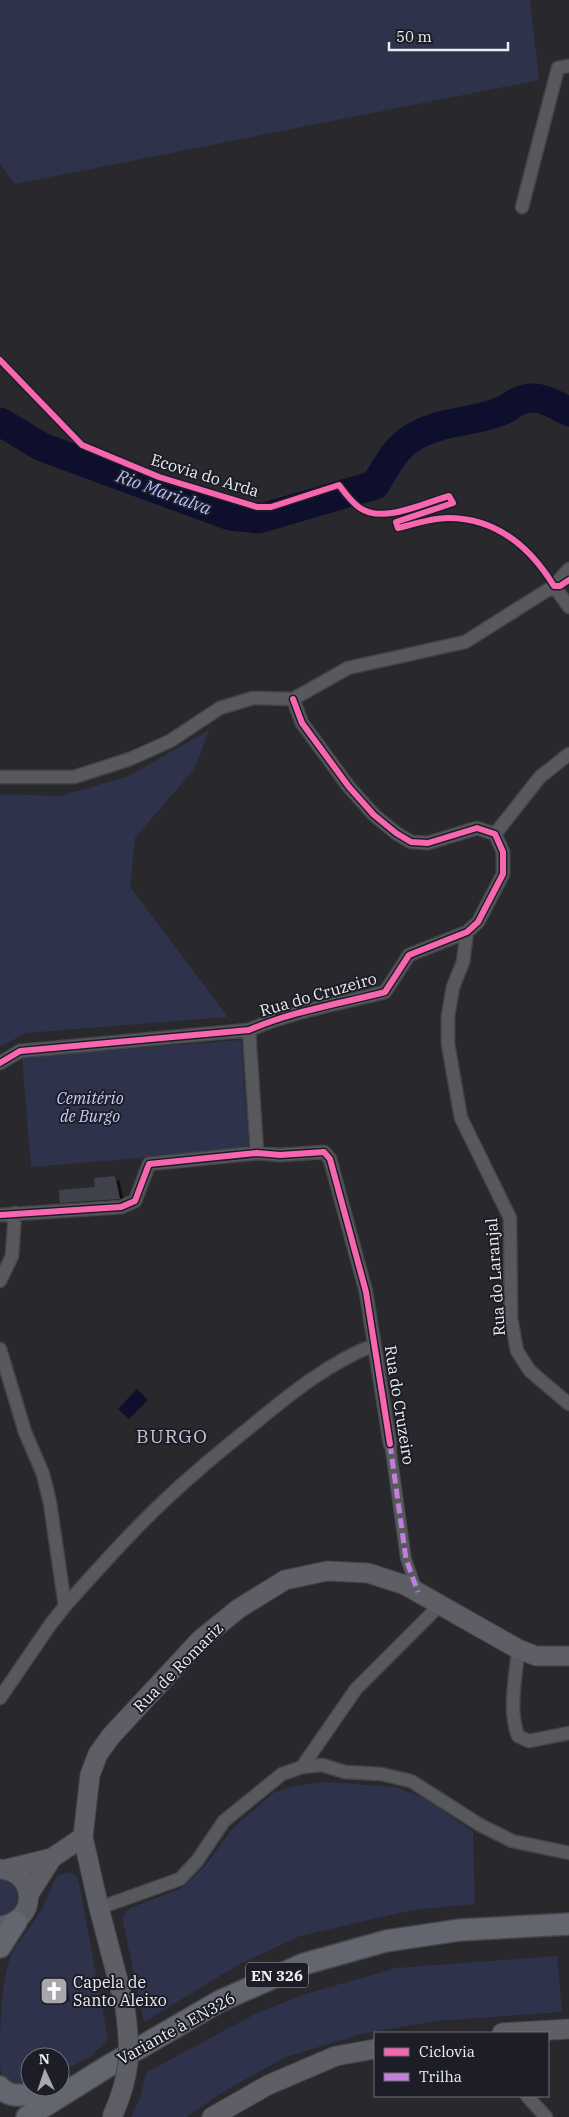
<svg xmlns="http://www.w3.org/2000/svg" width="569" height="2117" font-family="'IBM Plex Serif',serif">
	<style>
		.green { fill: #2f324b }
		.water { fill: #0e0f2c }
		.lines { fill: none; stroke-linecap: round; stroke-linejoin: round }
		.river { stroke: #0e0f2c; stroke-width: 29 }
		.building { fill: #41424c; filter: url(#shadow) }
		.pedestrian-casing { stroke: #45464a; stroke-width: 12 }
		.minor-casing { stroke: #45464a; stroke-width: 15 }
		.secondary-casing { stroke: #45464a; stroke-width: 21 }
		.primary-casing { stroke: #45464a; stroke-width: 24 }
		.pedestrian { stroke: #58595d; stroke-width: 10 }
		.minor { stroke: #58595d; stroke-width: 12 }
		.secondary { stroke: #5e5f66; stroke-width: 19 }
		.primary { stroke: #64666f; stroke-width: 21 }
		.secondary-bridge-casing { stroke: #45464a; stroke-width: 21; stroke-linecap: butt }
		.secondary-bridge { stroke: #5e5f66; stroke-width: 19 }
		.quiet { stroke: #c07fdc; stroke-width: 5; stroke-dasharray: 10 5; stroke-linecap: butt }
		.cycleway-casing { stroke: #1c1d26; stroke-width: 9 }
		.cycleway { stroke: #f766af; stroke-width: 6 }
		.labels { text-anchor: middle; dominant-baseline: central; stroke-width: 4; stroke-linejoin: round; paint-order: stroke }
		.shield { fill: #1c1d26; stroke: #aeafb6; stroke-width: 1 }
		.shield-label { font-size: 15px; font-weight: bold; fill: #ecedf3 }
		.street-label { font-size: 16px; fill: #ecedf3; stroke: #1c1d26 }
		.park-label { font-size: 16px; font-style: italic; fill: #c8cff7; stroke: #1c1d26 }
		.poi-label { font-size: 16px; fill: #ecedf3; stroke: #1c1d26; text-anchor: start }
		.water-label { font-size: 18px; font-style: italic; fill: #b2bcfe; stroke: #1c1d26 }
		.quarter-label { font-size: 19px; letter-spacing: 1px; fill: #c3c5d1; stroke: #1c1d26 }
	</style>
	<defs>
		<filter id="shadow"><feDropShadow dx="4.5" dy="4.5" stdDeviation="0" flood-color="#0009"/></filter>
	</defs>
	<rect width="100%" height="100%" fill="#28282d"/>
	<path class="green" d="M 0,0 L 530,0 L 539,80 L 15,184 L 0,164 Z
		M 209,730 L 195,768 L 135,838 L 130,887 L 228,1017 L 26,1033 L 0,1047 L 0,794 L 61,796 L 129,776 Z
		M 241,1040 L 249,1149 L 31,1167 L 22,1057 Z
		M 327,1782 L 395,1787 L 427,1799 L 473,1832 L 475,1904 L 412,1910 L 300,1936 L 238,1965 L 144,2022 L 122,1917 L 130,1908 L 182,1888 L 205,1866 L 233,1828 L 273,1793 L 293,1786 Z
		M 68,1872 L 76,1875 L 79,1883 L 108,2039 L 92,2056 L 60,2072 L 60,2057 L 30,2057 L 30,2084 L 12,2086 L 2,2076 L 0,2067 C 0,2031 0,1990 10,1957 C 18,1941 30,1928 40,1912 C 48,1901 50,1886 58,1875 Z
		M 0,1877 L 14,1883 C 23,1897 18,1914 0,1916 Z
		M 557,1956 L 562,2012 L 436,2021 L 361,2034 L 286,2057 L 221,2093 L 187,2117 L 131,2117 L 139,2101 L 147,2072 L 259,2012 L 309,1993 L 396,1968 Z"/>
	<path class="water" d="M 137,1389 L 148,1400 L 129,1419 L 118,1409 Z"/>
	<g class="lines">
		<path class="river" d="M 0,422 L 42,447 L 230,516 L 258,519 L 375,485 C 385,469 395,448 412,438 C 438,421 471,423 499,412 C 513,407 516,398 534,398 C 547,399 558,406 569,412"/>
	</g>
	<path class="building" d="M 115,1176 L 120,1199 L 60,1203 L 59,1190 L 95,1187 L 94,1178 Z
		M 63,1982 L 65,1996 L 45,1999 L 43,1986 Z"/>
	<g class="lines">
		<defs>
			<path id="pedestrian" d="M 390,1444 L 406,1559 L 417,1590"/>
			<path id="minor" d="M 522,207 L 558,68 L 569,66
				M 554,586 L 569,607
				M 0,777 L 74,777 L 130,759 L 170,741 L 220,708 L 253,698 L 293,699 L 348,668 L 465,642 L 554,586 L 569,569
				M 495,834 L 540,777 L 569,754
				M 467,932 L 463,962 L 453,987 L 448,1016 L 448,1044 L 461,1118 L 510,1218 L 511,1318 L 517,1351 L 530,1371 L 569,1404
				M 249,1030 L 257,1153
				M 0,1063 L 20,1051 L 249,1030 C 293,1011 339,1004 385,992 L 409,955 L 467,932 L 478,922 L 503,874 L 503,852 L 495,834 L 477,828 L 428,843 L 411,842 L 396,833 L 374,815 L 349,787 L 302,723 L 293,699
				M 0,1215 L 121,1207 L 135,1201 L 149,1164 L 257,1153 L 280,1155 L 324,1152 L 330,1159 L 366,1292 L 390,1444
				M 0,1281 L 12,1256 L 15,1213
				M 0,1349 L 25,1432 L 43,1474 L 50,1503 L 65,1606 L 50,1625 L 0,1698
				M 65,1606 C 106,1560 148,1513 195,1473 C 214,1456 234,1440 254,1424 C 290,1394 330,1362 374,1345
				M 518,1649 C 516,1678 508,1709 518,1736 L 529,1741 L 569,1733
				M 302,1767 L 356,1689 L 440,1605
				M 99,1908 L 180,1879 L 197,1861 L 224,1821 L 282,1774 L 302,1767 L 322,1765 L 345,1772 L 381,1774 L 411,1781 L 480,1825 L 512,1841 L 569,1853
				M 527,2096 L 546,2117"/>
			<path id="secondary" d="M 0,1869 C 38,1872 38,1922 0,1926
				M 7,1869 L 52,1858 L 83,1837
				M 29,1894 L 52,1858
				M 125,2007 L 99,1908 L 83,1837 L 90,1775 L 98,1754 L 111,1736 L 200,1640 L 238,1609 L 285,1580 L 327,1571 L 368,1573 L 405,1585 L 518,1649 L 536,1656 L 569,1656
				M 502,2033 L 569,2029
				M 212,2117 L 268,2085 L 336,2056 L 375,2049"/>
			<path id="primary" d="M 0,1947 L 16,1922
				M 0,2087 C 12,2101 34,2094 48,2087
				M 27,2117 L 110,2065 L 220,2001 L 304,1964 L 386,1941 L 460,1930 L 569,1924"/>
		</defs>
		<use href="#pedestrian" class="pedestrian-casing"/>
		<use href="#minor" class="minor-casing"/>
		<use href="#secondary" class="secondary-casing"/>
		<use href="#primary" class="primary-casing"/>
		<use href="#pedestrian" class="pedestrian"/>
		<use href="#minor" class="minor"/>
		<use href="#secondary" class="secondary"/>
		<use href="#primary" class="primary"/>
		<defs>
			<path id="secondary-bridge" d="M 112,2117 C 131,2075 131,2051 125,2007"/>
		</defs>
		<use href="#secondary-bridge" class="secondary-bridge-casing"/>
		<use href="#secondary-bridge" class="secondary-bridge"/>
		<path class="quiet" d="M 390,1444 L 406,1559 L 418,1592"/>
		<defs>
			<path id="cycleway" d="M 0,360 L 82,445 L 159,477 L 257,507 L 271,507 L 339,485 C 345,493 351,502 360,508 C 383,524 424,503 449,496 L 453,503 L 396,522 L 398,528 C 414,524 432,518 448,518 C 497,518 530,547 554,586 L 560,586 L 569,580
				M 0,1063 L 20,1051 L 249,1030 C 293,1011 339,1004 385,992 L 409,955 L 467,932 L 478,922 L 503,874 L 503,852 L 495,834 L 477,828 L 428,843 L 411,842 L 396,833 L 374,815 L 349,787 L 302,723 L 293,699
				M 0,1215 L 121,1207 L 135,1201 L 149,1164 L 257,1153 L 280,1155 L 324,1152 L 330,1159 L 366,1292 L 390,1444"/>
		</defs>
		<use href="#cycleway" class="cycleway-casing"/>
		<use href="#cycleway" class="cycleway"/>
	</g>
	<defs>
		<symbol id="church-square" viewBox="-11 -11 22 22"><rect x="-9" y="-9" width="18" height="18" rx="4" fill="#a7a8ae" stroke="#1c1d26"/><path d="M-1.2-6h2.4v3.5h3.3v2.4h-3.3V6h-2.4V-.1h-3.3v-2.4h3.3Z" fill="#fff"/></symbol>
	</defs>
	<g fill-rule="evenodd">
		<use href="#church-square" x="38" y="1975" width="32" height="32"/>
	</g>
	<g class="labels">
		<rect class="shield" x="246" y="1962.5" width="62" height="25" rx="4"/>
		<g class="shield-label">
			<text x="277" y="1975">EN 326</text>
		</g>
		<g class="street-label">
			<text transform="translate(205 475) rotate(17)">Ecovia do Arda</text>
			<text transform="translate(318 994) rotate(-16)">Rua do Cruzeiro</text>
			<text transform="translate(495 1277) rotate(-94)">Rua do Laranjal</text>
			<text transform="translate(400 1405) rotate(81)">Rua do Cruzeiro</text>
			<text transform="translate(178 1667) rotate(-45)">Rua de Romariz</text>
			<text transform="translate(176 2028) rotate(-29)">Variante à EN326</text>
		</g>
		<g class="park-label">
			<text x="90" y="1098">Cemitério<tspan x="90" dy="18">de Burgo</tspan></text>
		</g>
		<g class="poi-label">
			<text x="73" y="1982">Capela de<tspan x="73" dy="18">Santo Aleixo</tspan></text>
		</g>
		<g class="water-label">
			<text transform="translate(164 492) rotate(20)">Rio Marialva</text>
		</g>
		<g class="quarter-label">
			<text x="172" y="1436">BURGO</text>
		</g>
	</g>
	<rect x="374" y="2032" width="175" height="65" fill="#1c1d26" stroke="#6f7078"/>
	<rect x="384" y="2048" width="25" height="8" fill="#f766af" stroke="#6f7078"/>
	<text x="419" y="2057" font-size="15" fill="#ecedf3">Ciclovia</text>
	<rect x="384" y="2073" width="25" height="8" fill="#c07fdc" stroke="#6f7078"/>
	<text x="419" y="2082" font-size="15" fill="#ecedf3">Trilha</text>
	<g transform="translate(45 2072) rotate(357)"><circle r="24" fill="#1c1d26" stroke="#6f7078"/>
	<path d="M0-4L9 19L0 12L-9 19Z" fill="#a7a8ae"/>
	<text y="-8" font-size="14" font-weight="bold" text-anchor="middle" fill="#ecedf3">N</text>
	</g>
	<path d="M389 42v8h119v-8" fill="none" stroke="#ecedf3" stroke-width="2.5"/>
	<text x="396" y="42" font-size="15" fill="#ecedf3" stroke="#1c1d26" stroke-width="4" paint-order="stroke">50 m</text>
</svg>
